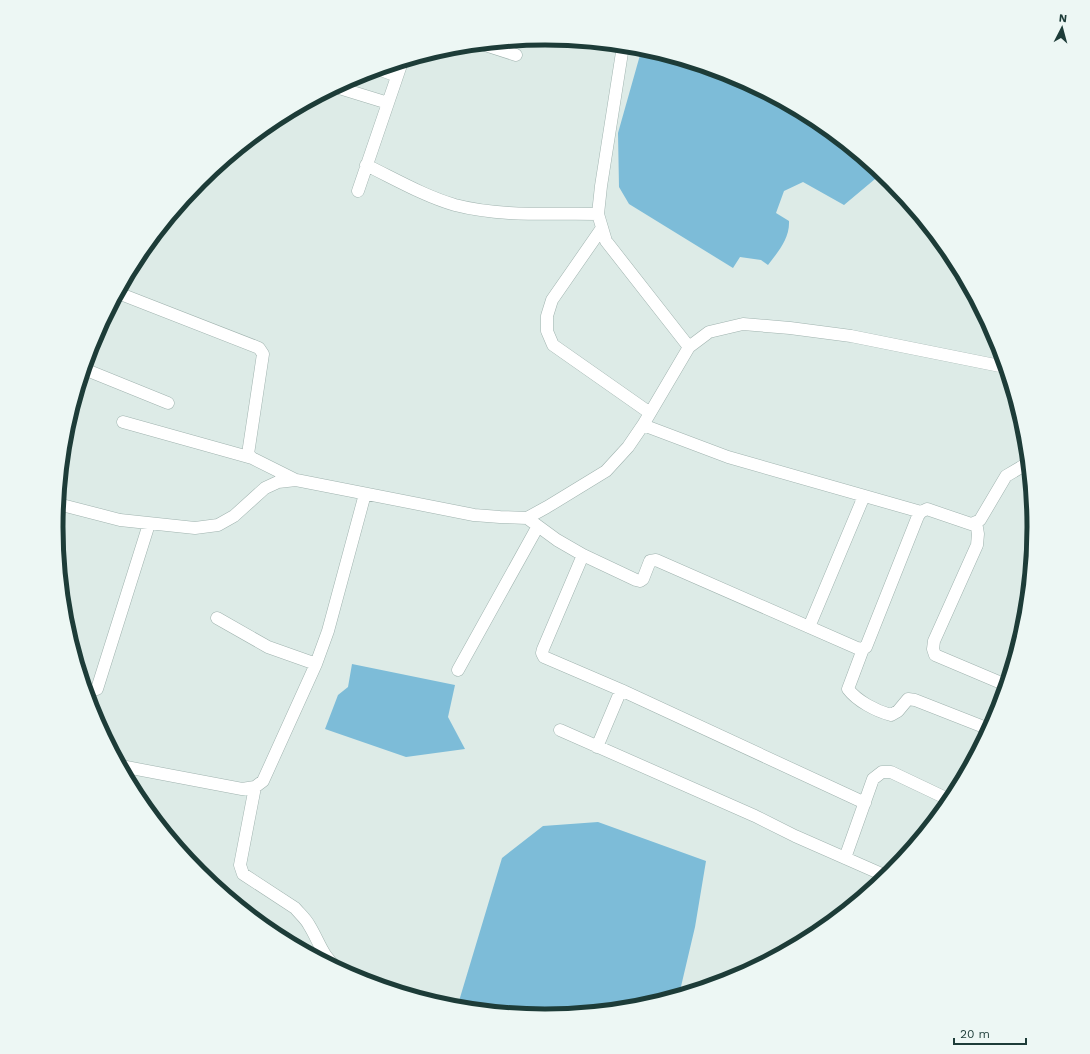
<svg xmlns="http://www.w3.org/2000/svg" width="1090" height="1054" font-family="'Work Sans',sans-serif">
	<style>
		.water { fill: #7dbcd8 }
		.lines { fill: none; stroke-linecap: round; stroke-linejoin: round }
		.street-casing { stroke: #a0b3af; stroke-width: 13 }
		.street { stroke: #fff; stroke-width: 12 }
		.rim { fill: none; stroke: #1d3c38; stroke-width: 5 }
	</style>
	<rect width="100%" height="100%" fill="#ddebe7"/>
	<path class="water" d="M 642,48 L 732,75 L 817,121 L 881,174 L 844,205 L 803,182 L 784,191 L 776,213 L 789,221 C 790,238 778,252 768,265 L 761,260 L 740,257 L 733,268 L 629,204 L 619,187 L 618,133 Z
		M 352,664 L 455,685 L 448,717 L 465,749 L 406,757 L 325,729 L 338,695 L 348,687 Z
		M 598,822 L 706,861 L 695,927 L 679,995 L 640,1007 L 545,1016 L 479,1010 L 459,1001 L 502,858 L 543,826 Z"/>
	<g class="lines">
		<defs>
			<path id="street" d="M 482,44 L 516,55
				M 623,46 L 601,186 L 598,214 L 606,241 L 689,347
				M 378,69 L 397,76
				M 336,87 L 388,103
				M 366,165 C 395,179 424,196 455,205 C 501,217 551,213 598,214
				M 358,191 L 402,62
				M 602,228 L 552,300 L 547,316 L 547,331 L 553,345 L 650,413
				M 118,293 L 259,348 L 263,354 L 248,454 L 252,458 L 296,480
				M 84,369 L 168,403
				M 123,422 L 252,458
				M 643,425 L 728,457 L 921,512
				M 58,504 L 120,520 L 195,528 L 218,525 L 234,516 L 265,488 L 278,482 L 296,480 L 474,515 L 500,517 L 527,518 L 547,507 L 606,471 L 628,447 L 643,425 L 689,347 L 709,332 L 743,324 L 790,328 L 851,336 L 1005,367
				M 527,518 L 557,540 L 583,555 L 636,580 L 640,581 L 643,579 L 650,561 L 656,560 L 857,648 L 863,649 L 866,647 L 918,516 L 921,512 L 927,509 L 971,524 L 976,522 L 980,520 L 1006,476 L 1028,463
				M 976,522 L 978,534 L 977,545 L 934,641 L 933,649 L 935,655 L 1006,685
				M 583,555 L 543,649 L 542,653 L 544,657 L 621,690 L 865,803
				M 217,618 L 268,647 L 316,664
				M 809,627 L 864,496
				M 863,649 L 848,689 C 857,701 876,711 891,715 L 898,711 L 908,699 L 915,700 L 989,729
				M 458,670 L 538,526
				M 97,689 L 149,524
				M 560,730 L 755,816 L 795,836 L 886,876
				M 597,747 L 621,690
				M 121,766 L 242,789 L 255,787 L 263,781 L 316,664 L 328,631 L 365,494
				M 255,787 L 240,865 L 243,874 L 295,908 C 300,914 306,919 309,925 C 319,941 322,956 337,968
				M 845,858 L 873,779 L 882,772 L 891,772 L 950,800
				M 351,975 L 380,985"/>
		</defs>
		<use href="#street" class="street-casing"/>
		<use href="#street" class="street"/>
	</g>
	<path d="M0 0H1090V1054H0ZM63 527a482 482 0 1 1 964 0a482 482 0 1 1-964 0Z" fill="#edf7f4" fill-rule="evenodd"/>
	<path class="rim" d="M63 527a482 482 0 1 1 964 0a482 482 0 1 1-964 0Z"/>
	<g transform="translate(1062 28) rotate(6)" stroke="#edf7f4" stroke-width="3" paint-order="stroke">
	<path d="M0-3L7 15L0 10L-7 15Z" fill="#1d3c38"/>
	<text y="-6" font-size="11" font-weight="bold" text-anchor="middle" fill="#1d3c38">N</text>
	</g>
	<path d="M954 1038v6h72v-6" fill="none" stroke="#1d3c38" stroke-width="2"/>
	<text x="960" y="1038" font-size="12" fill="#1d3c38" stroke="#edf7f4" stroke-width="3" paint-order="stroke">20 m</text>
</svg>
